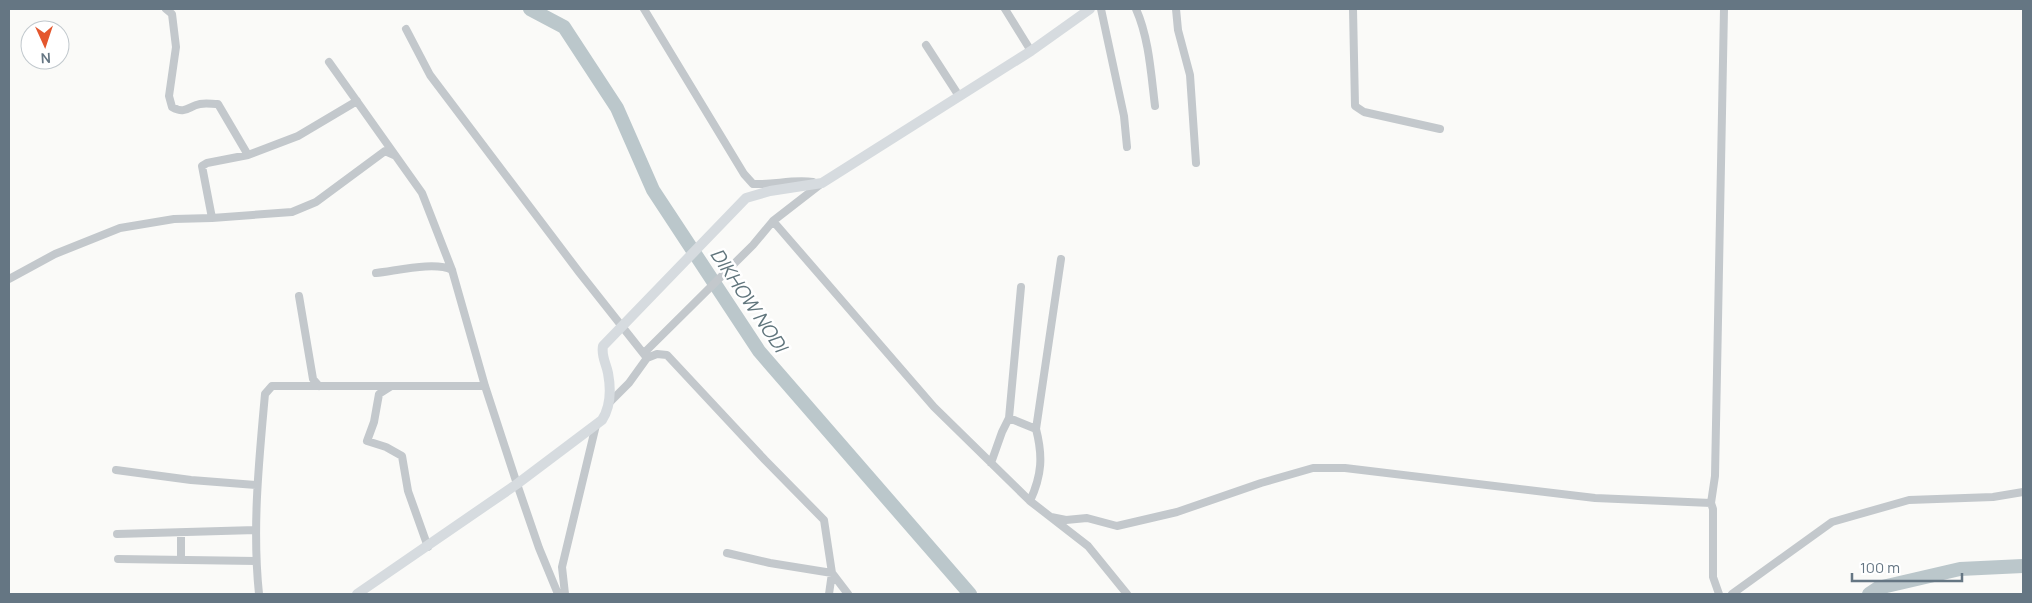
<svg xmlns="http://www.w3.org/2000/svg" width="2032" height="603" font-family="Manrope,sans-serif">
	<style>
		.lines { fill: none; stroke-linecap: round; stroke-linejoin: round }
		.river { stroke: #bbc7cb; stroke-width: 14 }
		.minor { stroke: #c3c8cc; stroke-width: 8 }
		.major { stroke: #d6dbdf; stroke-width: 10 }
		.labels { text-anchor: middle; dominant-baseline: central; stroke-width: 5; stroke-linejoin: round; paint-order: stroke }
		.water-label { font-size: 19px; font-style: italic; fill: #60757c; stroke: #fff }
	</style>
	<rect width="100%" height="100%" fill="#fafaf8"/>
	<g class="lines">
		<path class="river" d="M 530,9 L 564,27 L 617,108 L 653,190 L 759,351 L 970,594
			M 1869,594 L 1878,588 L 1960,569 L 2023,566"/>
		<path class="minor" d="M 166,9 L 172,14 L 176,47 L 169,96 L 172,107 C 186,115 188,106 200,104 C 206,103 212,104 218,104 L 248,155
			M 644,9 L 744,174 L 753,184 C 774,185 793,179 813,182
			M 1005,9 L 1031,51
			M 1101,9 L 1124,116 L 1127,147
			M 1136,9 C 1149,38 1151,74 1155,106
			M 1176,9 L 1178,30 L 1190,75 L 1196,163
			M 1353,9 L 1355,106 L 1364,112 L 1440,129
			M 406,29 L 430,75 L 579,272 L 647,358
			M 926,45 L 959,96
			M 329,62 L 422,193 L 452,270 L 485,386 L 517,484 L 539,548 L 558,594
			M 822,183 L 773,221 L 934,407 L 1030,501 L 1088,546 L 1127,594
			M 212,218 L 202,166 L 207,163 L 248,155 L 298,136 L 357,101
			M 376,273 C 396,271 435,261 452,270
			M 9,279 L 55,254 L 120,228 L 174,219 L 212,218 L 292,212 L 316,202 L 385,151 L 394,155
			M 1021,287 L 1009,418 L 1036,429 C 1043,456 1042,475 1030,501
			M 299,296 L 313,379 L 319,386
			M 644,353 L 753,245 L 773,221
			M 390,387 L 379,394 L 374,422 L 367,441 L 386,447 L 402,456 L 408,491 L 428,547
			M 610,402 L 629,383 L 647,358 L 657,354 L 667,355 L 765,460 L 824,520 L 832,573 L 848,594
			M 1036,429 L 1061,259
			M 991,463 L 1002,432 L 1009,418
			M 116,470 L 191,480 L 256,485
			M 1051,517 L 1066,520 L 1087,518 L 1117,526 L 1177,512 L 1261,483 L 1313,468 L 1345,468 L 1595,498 L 1711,503
			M 181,533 L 181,560
			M 117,534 L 256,530
			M 727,553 L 770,563 L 832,573 L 829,594
			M 118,559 L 256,561
			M 259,594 C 252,527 259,461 265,394 L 272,386 L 485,386
			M 565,594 L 562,567 L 596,425
			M 1719,594 L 1713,577 L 1713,509 L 1711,503 L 1715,476 L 1724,9
			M 1732,594 L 1832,522 L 1909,500 L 1993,497 L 2023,492"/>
		<path class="major" d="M 357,594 L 517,484 L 602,420 C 611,406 611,389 608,373 C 606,363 601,356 603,346 L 746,198 L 770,191 L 822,183 L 1031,51 L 1090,9"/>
	</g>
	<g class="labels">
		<g class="water-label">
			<text transform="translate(749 300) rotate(56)">DIKHOW NODI</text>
		</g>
	</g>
	<rect width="2032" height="603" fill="none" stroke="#657683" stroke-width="20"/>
	<g transform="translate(45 45) rotate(177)"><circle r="24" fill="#ffffff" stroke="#c1c8cd"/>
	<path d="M0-4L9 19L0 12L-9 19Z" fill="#e4572e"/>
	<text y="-8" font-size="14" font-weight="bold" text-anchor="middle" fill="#657683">N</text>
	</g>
	<path d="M1852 573v8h110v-8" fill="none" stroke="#657683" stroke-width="2.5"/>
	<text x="1860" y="573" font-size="15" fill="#657683" stroke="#ffffff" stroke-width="4" paint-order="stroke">100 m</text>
</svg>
